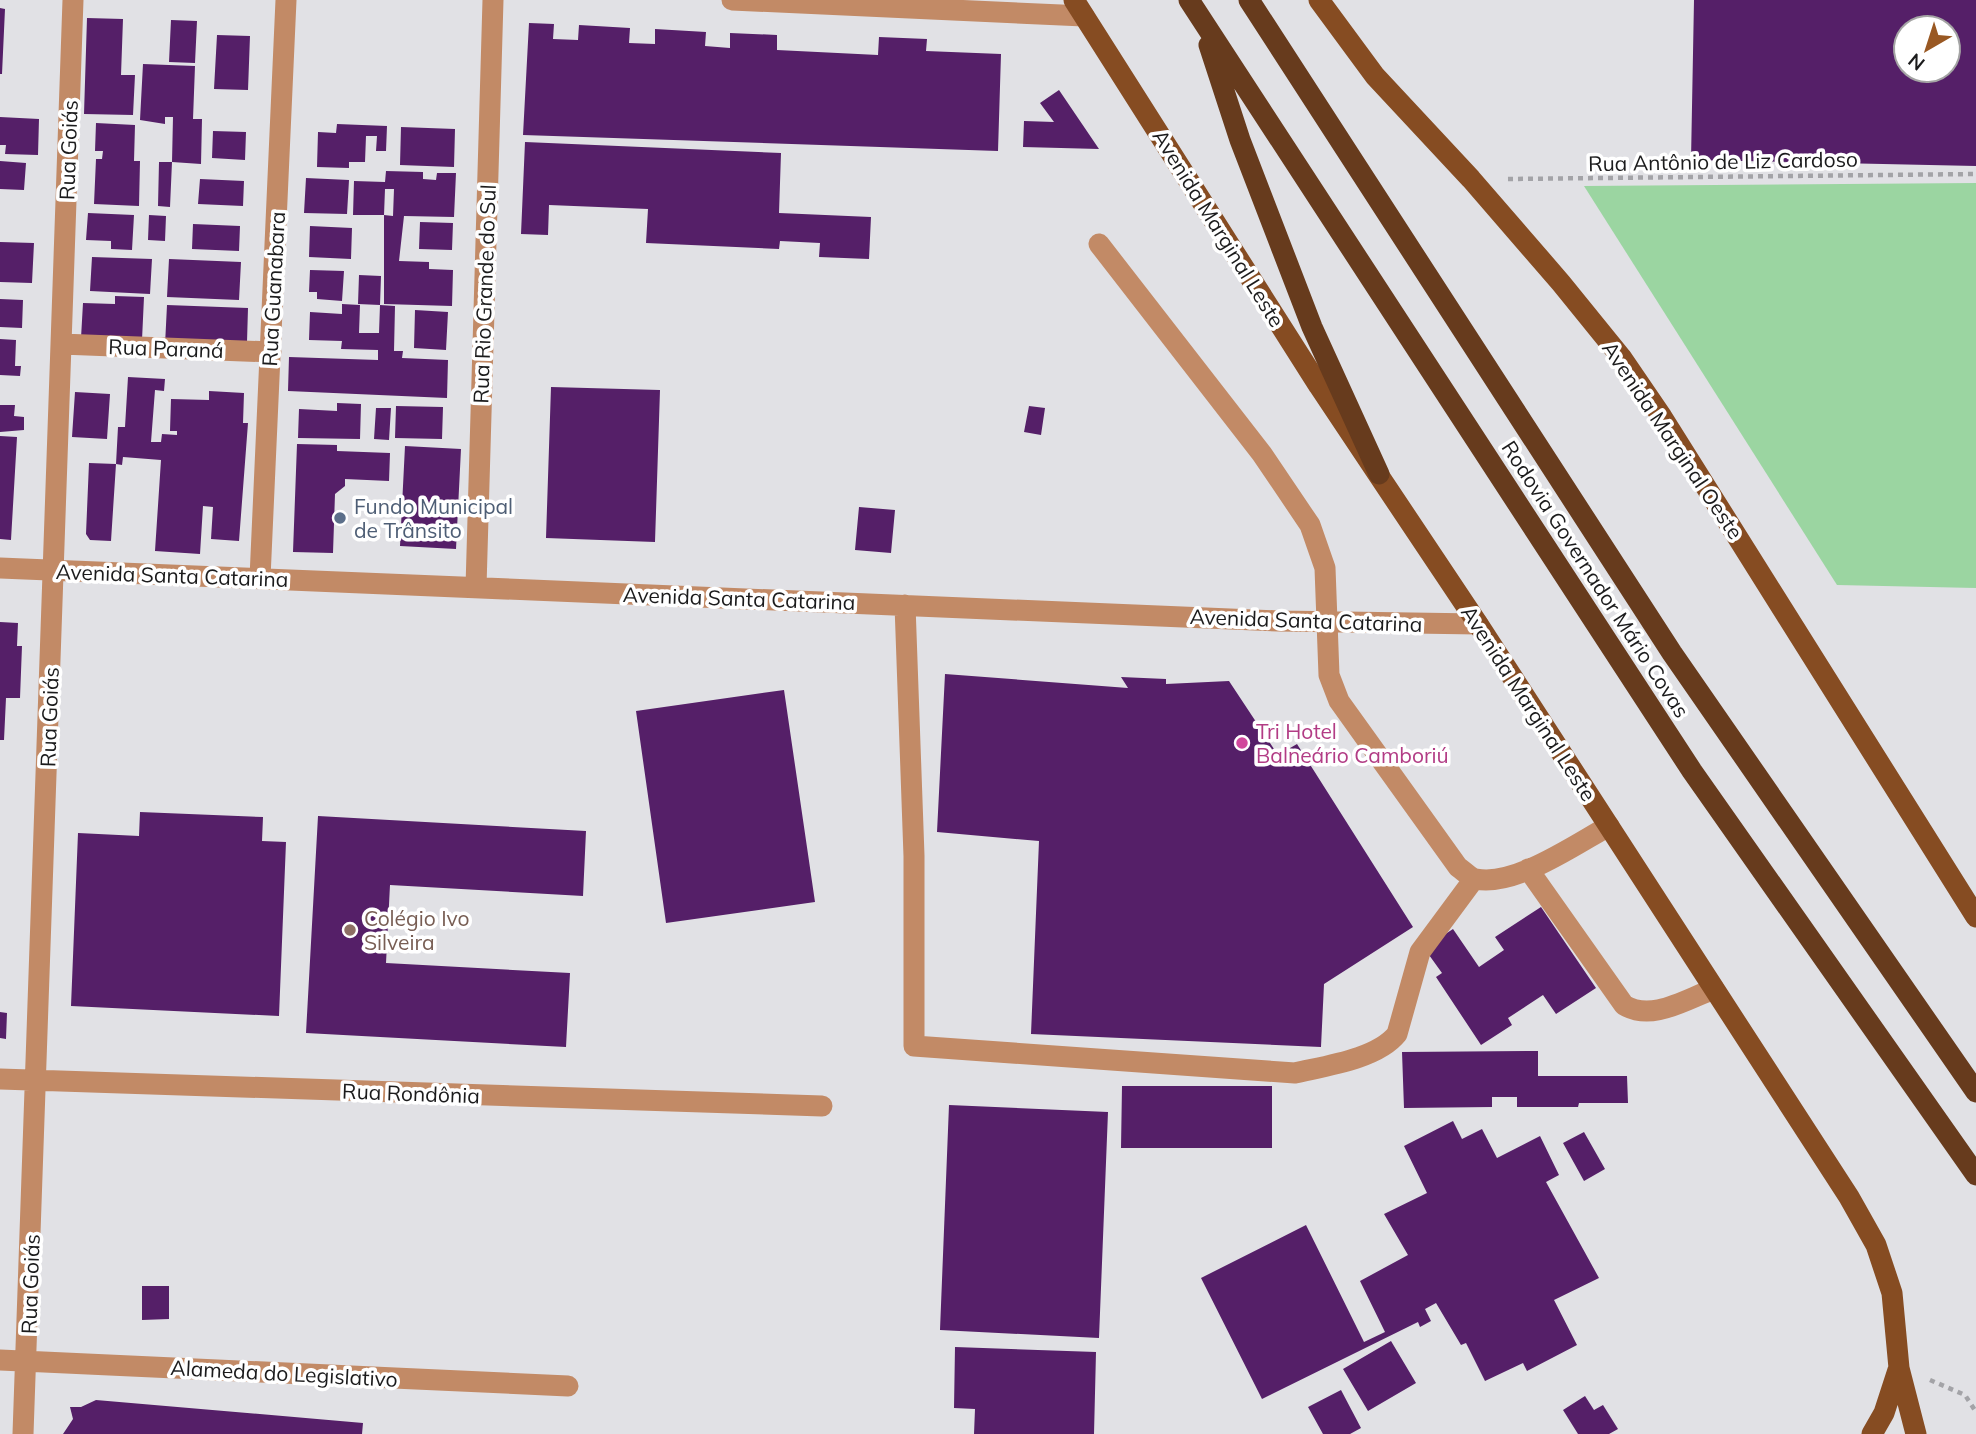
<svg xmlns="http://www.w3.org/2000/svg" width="1976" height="1434" font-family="Mulish,sans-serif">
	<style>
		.green { fill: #9bd5a1 }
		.building { fill: #551f68; fill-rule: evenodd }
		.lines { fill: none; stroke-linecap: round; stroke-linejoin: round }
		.path { stroke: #a3a3a7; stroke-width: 4.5; stroke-dasharray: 5 5; stroke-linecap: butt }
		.minor { stroke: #c28a66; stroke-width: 21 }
		.major { stroke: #864c22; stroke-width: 21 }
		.highway { stroke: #673b1d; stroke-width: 21 }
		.service-dot { fill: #5c6f8a; stroke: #fff; stroke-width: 2.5 }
		.hotel-dot { fill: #d1479c; stroke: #fff; stroke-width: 2.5 }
		.education-dot { fill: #8d6e63; stroke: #fff; stroke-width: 2.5 }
		.labels { text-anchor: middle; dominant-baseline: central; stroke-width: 7; stroke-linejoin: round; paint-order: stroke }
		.street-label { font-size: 21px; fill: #1b1b1c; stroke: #fff }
		.service-label { font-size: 21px; fill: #4e5e75; stroke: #fff; text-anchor: start }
		.hotel-label { font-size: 21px; fill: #b23c85; stroke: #fff; text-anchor: start }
		.education-label { font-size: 21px; fill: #785e54; stroke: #fff; text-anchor: start }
	</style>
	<rect width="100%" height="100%" fill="#e1e1e5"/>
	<path class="green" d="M 1976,183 L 1976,588 L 1837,585 L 1584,186 Z"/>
	<path class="building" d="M 1694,0 L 1976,0 L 1976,166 L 1691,160 ZM 1906,28 L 1948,28 L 1948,70 L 1906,70 Z
		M 0,8 L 5,9 L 2,74 L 0,74 Z
		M 87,18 L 123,19 L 121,75 L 135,75 L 133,115 L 84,114 Z
		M 171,20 L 197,21 L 195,63 L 169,62 Z
		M 529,23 L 554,24 L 553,39 L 578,40 L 579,25 L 630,28 L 629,43 L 655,44 L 655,29 L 706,32 L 705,46 L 730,48 L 730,33 L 777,35 L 777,50 L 878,55 L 879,37 L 927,39 L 926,51 L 1001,54 L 998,151 L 523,135 Z
		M 217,35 L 250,36 L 248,90 L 214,89 Z
		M 143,64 L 195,66 L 193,119 L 202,119 L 201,164 L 172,162 L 170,207 L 158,206 L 159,162 L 172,162 L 173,117 L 165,117 L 165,124 L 140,120 Z
		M 1059,90 L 1099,149 L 1023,147 L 1024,121 L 1054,122 L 1040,103 Z
		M 0,117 L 39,119 L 38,155 L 5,154 L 6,145 L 0,145 Z
		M 96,123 L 135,125 L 134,161 L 140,161 L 139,206 L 94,204 L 96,159 L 102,159 L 103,151 L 95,151 Z
		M 337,124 L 387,126 L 386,151 L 376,151 L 377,136 L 366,136 L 365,162 L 349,162 L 349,168 L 317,167 L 318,132 L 336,133 Z
		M 401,127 L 455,129 L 454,167 L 400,165 Z
		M 213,131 L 246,132 L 245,160 L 212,158 Z
		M 525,142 L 781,153 L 779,213 L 871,217 L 869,259 L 819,257 L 820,243 L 780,241 L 779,249 L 646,243 L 648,209 L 549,205 L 548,235 L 521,234 Z
		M 0,161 L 26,163 L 24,190 L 0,189 Z
		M 386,171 L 423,172 L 423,179 L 436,180 L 437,173 L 456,173 L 454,217 L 404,216 L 399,261 L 429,262 L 429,269 L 453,270 L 452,306 L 384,304 L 384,215 L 393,216 L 394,189 L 385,189 L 384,215 L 353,215 L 354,181 L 385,182 Z
		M 306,178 L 349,180 L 347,214 L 304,213 Z
		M 200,179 L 244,181 L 243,206 L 198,204 Z
		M 88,213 L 134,215 L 132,250 L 111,249 L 111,241 L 86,240 Z
		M 149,215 L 166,216 L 165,241 L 148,240 Z
		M 420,222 L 453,223 L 452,250 L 419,249 Z
		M 193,224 L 240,226 L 239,251 L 192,249 Z
		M 310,226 L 352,228 L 351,259 L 309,257 Z
		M 0,242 L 34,243 L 32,283 L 0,282 Z
		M 92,257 L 152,259 L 150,294 L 90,291 Z
		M 169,259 L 241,262 L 239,300 L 167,297 Z
		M 310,270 L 344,271 L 342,301 L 317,299 L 317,292 L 309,292 Z
		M 359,275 L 381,276 L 380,305 L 358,304 Z
		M 115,296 L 144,297 L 142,340 L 81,338 L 83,303 L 115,304 Z
		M 0,299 L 23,300 L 22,328 L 0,327 Z
		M 342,304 L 360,305 L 359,333 L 379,333 L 380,305 L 395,306 L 394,351 L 403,351 L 402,358 L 448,360 L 447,398 L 288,391 L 289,357 L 378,360 L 378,350 L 341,349 L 342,341 L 309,340 L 310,312 L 342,314 Z
		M 167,305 L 248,308 L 247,342 L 165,345 Z
		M 415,310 L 448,312 L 446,350 L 414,348 Z
		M 0,339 L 16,340 L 15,366 L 21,366 L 20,376 L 0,375 Z
		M 128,377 L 165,379 L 164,391 L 155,390 L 151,442 L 161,442 L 162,434 L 177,435 L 177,431 L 170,431 L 171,399 L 209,400 L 209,391 L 244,393 L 243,423 L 248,423 L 239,541 L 211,539 L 213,507 L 203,506 L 200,554 L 155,551 L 161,460 L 123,457 L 122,465 L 116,464 L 118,427 L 125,427 Z
		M 551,387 L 660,390 L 655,542 L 546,538 Z
		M 75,392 L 110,394 L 107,439 L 72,437 Z
		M 337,403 L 361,404 L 360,439 L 298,438 L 299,409 L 337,411 Z
		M 0,405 L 15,405 L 14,416 L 24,417 L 24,430 L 0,432 Z
		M 396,406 L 443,407 L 442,439 L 395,438 Z
		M 1029,406 L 1045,408 L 1041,435 L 1024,432 Z
		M 376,408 L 391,408 L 389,440 L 374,439 Z
		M 0,436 L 17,437 L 11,540 L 0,539 Z
		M 297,444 L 337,445 L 337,451 L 390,453 L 389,481 L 345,479 L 345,486 L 335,494 L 333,553 L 293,552 Z
		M 405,446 L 461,449 L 456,549 L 400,546 Z
		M 89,463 L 116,464 L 111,541 L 90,540 L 86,534 Z
		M 859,507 L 895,510 L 891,553 L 855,550 Z
		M 0,622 L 18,623 L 17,646 L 22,646 L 20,698 L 6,698 L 4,740 L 0,740 Z
		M 945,674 L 1128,688 L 1121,677 L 1166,679 L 1166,684 L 1229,681 L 1278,755 L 1297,744 L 1413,927 L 1324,984 L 1321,1047 L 1031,1034 L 1039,841 L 937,832 Z
		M 784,690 L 815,902 L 666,923 L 636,711 Z
		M 140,812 L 263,817 L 262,841 L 286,842 L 279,1016 L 71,1006 L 78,833 L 139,836 Z
		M 318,816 L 586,831 L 583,896 L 390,885 L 386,963 L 570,973 L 566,1047 L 306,1033 Z
		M 1541,907 L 1596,988 L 1556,1014 L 1543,995 L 1508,1018 L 1512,1025 L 1481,1045 L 1436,977 L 1442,973 L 1424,948 L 1453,929 L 1479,967 L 1504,950 L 1495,937 Z
		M 0,1012 L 7,1013 L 6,1039 L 0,1038 Z
		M 1538,1051 L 1538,1076 L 1627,1076 L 1628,1103 L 1579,1103 L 1578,1107 L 1517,1107 L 1517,1097 L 1492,1097 L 1492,1107 L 1404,1108 L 1402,1052 Z
		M 1122,1086 L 1272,1086 L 1272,1148 L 1121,1148 Z
		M 949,1105 L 1108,1112 L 1099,1338 L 940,1330 Z
		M 1453,1121 L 1462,1139 L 1482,1129 L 1497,1158 L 1540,1136 L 1559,1175 L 1546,1182 L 1599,1278 L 1554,1300 L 1577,1345 L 1527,1371 L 1523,1363 L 1485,1381 L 1466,1343 L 1461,1345 L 1436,1303 L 1425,1309 L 1431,1321 L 1420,1327 L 1418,1322 L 1262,1399 L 1201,1278 L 1306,1225 L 1364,1342 L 1385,1332 L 1360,1281 L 1408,1255 L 1384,1214 L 1427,1193 L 1404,1146 Z
		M 1584,1132 L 1605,1169 L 1584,1181 L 1563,1143 Z
		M 142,1286 L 169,1286 L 169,1319 L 142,1320 Z
		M 1391,1341 L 1416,1383 L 1368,1411 L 1343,1369 Z
		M 955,1347 L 1096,1352 L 1094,1434 L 974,1434 L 975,1409 L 954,1408 Z
		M 1341,1390 L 1361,1428 L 1350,1434 L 1323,1434 L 1308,1407 Z
		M 1585,1396 L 1594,1410 L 1603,1405 L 1618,1429 L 1609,1434 L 1578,1434 L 1563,1410 Z
		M 96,1400 L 363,1423 L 362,1434 L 63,1434 L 73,1419 L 70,1407 L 81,1407 Z"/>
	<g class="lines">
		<path class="path" d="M 1508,179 L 1976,174
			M 1930,1380 L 1965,1395 L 1976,1412"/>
		<path class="minor" d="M 732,0 L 1084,16
			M 1099,244 L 1262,454 L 1310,525 L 1325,568 L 1329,675 L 1339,701 L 1458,867 C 1464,871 1470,878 1476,879 C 1515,887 1576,844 1609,826
			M 61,344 L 271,352
			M 0,568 L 1279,621 L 1478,624
			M 260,578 L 286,0
			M 476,587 L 493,0
			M 905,605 L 914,856 L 914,1046 L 1295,1073 C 1325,1066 1377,1059 1397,1034 L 1420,952 L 1474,879
			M 1528,869 L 1624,1005 C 1652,1022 1686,999 1714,989
			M 0,1079 L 822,1106
			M 0,1360 L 568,1386
			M 23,1434 L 73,0"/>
		<path class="major" d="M 1074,0 L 1319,386 L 1478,624 L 1849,1197 L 1876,1245 L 1892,1293 L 1899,1368 L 1916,1434
			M 1319,0 L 1375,76 L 1471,179 L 1561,283 L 1621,357 L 1662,417 L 1976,917
			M 1872,1434 L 1884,1413 L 1898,1370"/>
		<path class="highway" d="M 1189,0 L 1692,771 L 1976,1175
			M 1249,0 L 1672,653 L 1976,1092
			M 1209,45 L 1240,140 L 1312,327 L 1379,474"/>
	</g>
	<circle class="service-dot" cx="340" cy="518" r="7"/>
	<circle class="hotel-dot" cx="1242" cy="743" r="7"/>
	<circle class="education-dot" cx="350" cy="930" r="7"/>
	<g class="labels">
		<g class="street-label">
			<text transform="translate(68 150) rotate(-88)">Rua Goiás</text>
			<text transform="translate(1723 161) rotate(-1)">Rua Antônio de Liz Cardoso</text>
			<text transform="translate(1219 228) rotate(58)">Avenida Marginal Leste</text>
			<text transform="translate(273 289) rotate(-87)">Rua Guanabara</text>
			<text transform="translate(484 294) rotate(-88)">Rua Rio Grande do Sul</text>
			<text transform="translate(166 348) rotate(2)">Rua Paraná</text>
			<text transform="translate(1673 440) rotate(56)">Avenida Marginal Oeste</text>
			<text transform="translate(172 575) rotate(2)">Avenida Santa Catarina</text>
			<text transform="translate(1596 579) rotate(57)">Rodovia Governador Mário Covas</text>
			<text transform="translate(739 598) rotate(2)">Avenida Santa Catarina</text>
			<text transform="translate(1306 620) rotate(2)">Avenida Santa Catarina</text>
			<text transform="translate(1529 703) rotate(57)">Avenida Marginal Leste</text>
			<text transform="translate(49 717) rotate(-88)">Rua Goiás</text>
			<text transform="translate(411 1093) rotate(2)">Rua Rondônia</text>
			<text transform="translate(30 1284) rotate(-88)">Rua Goiás</text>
			<text transform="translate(284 1373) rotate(3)">Alameda do Legislativo</text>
		</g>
		<g class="service-label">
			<text x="354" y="506">Fundo Municipal<tspan x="354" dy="24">de Trânsito</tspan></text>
		</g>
		<g class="hotel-label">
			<text x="1256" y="731">Tri Hotel<tspan x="1256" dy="24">Balneário Camboriú</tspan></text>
		</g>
		<g class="education-label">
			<text x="364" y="918">Colégio Ivo<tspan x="364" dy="24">Silveira</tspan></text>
		</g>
	</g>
	<g transform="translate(1927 49) rotate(219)"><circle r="33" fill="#ffffff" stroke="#a4a4a4" stroke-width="2"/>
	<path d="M0-5L12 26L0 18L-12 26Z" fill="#995823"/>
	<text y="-10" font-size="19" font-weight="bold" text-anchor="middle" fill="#1b1b1c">N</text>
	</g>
</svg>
